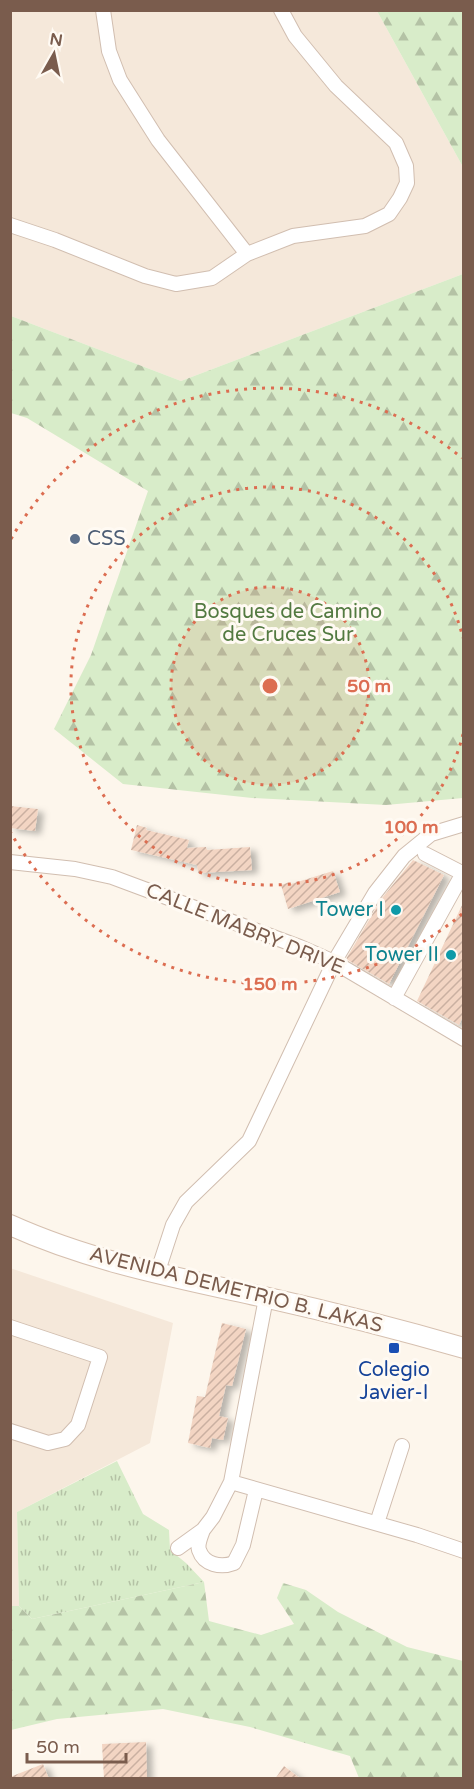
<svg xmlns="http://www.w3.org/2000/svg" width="474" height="1789" font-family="'Varela Round',sans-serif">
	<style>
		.residential { fill: #f5e8da }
		.grass { fill: url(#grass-tufts) }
		.forest { fill: url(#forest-firs) }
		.building { fill: url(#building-hatch); filter: url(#shadow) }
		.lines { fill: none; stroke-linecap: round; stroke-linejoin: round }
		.street-casing { stroke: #d1beb0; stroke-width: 16 }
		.secondary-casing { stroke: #d6c0b0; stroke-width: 22 }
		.street { stroke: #fff; stroke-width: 14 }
		.secondary { stroke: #fff; stroke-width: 20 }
		.ring { fill: none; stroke: #dc6d51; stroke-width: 3; stroke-dasharray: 3 6 }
		.service-dot { fill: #5c6f8a; stroke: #fffaf3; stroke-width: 2 }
		.culture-dot { fill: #0f9aa8; stroke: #fffaf3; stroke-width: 2 }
		.transit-dot { fill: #1a4fb4; stroke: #fffaf3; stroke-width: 2 }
		.labels { text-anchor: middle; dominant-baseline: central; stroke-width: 6; stroke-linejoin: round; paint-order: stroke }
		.service-label { font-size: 20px; fill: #4e5e75; stroke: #fffaf3; text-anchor: start }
		.park-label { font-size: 20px; fill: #537a41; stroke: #fffaf3 }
		.culture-label { font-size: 20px; fill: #0d838f; stroke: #fffaf3; text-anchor: end }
		.street-label { font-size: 20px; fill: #7a5c4d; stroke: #fffaf3 }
		.transit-label { font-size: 20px; fill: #164399; stroke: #fffaf3 }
		.centre { fill: #dc6d51; stroke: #fffaf3; stroke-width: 3 }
		.ring-label { font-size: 18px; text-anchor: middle; font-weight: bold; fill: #dc6d51; stroke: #fffaf3; stroke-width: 6; stroke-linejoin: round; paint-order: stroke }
	</style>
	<defs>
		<pattern id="grass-tufts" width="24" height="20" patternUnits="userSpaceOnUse" patternTransform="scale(1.5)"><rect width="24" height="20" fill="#d8ecc9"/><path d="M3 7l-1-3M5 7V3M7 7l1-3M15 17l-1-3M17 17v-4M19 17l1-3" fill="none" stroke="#b4c2a5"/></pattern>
		<pattern id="forest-firs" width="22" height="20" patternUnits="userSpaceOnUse" patternTransform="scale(1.5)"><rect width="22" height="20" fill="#d8ecc9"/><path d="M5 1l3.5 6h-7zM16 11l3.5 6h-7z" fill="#b4c2a5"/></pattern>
		<pattern id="building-hatch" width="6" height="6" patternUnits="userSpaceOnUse" patternTransform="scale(1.5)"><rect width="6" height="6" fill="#f3d5c3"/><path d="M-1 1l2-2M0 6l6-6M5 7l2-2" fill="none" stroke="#cab0a1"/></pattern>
		<filter id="shadow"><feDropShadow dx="6" dy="3.5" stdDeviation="3" flood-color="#0004"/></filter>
	</defs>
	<rect width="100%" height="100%" fill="#fdf6ec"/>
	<path class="residential" d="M 10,11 L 377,11 L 463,167 L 463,274 L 181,381 L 11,316 Z
		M 10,1268 L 173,1323 L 150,1443 L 17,1512 L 19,1606 L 11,1606 Z"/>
	<path class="grass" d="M 117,1461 L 143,1514 L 169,1530 L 170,1550 L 186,1563 L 204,1582 L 32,1619 L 19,1606 L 17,1512 Z"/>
	<path class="forest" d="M 377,11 L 463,11 L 463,167 Z
		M 463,274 L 463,798 L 386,805 L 252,798 L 123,784 L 54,729 L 91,655 L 148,491 L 27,418 L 11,413 L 11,316 L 181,381 Z
		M 204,1582 L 209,1621 L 261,1635 L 294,1624 L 277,1598 L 283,1583 L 306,1590 L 338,1612 L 407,1647 L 463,1661 L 463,1778 L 359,1778 L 350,1756 L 250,1727 L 163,1709 L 57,1719 L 11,1730 L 11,1606 L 19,1606 L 32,1619 Z"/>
	<path class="building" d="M 10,806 L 38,809 L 35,831 L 10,828 Z
		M 137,825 L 147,828 L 146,830 L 189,840 L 187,848 L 206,847 L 207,850 L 250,847 L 252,870 L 198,873 L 197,865 L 131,850 Z
		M 413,860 L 444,875 L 389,984 L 346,959 L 382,898 Z
		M 333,871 L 340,892 L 288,909 L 281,885 L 290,882 L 291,884 Z
		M 464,901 L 464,1014 L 459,1025 L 417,1001 Z
		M 222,1323 L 246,1329 L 232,1386 L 226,1385 L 219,1416 L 228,1418 L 223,1440 L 212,1438 L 210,1448 L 188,1443 L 197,1396 L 205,1397 Z
		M 146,1742 L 147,1779 L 104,1779 L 102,1744 Z
		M 43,1764 L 49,1779 L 10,1779 L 10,1777 Z
		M 284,1766 L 301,1779 L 275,1779 Z"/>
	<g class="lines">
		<defs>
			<path id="street" d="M 103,10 L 109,51 L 120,80 L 158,140 L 247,254
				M 10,225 L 55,240 L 145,276 L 176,284 L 212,278 L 247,254 L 293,236 L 365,226 L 389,214 L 400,198 L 407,183 L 406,166 L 396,143 L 336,86 L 295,36 L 281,10
				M 425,854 L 464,874
				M 10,862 L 75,869 L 112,877 L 300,947 L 334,962 L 464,1039
				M 394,998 L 463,873
				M 157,1274 L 173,1225 L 186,1202 L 249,1141 L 334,962 L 375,893 L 404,856 L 431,834 L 464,824
				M 10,1327 L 100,1357 L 78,1425 L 65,1439 L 48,1443 L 10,1431
				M 231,1482 L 417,1535 L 464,1551
				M 377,1523 L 402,1446
				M 203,1530 C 201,1536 197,1544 199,1550 C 204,1565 221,1568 234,1563 L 243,1545 L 256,1490
				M 178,1548 L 203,1530 L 213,1517 L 231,1482 L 266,1298"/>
			<path id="secondary" d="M 10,1225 C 92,1262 178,1278 264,1297 C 331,1312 398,1329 464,1348"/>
		</defs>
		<use href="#street" class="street-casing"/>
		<use href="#secondary" class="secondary-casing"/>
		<use href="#street" class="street"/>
		<use href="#secondary" class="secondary"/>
	</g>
	<circle cx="270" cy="686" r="99" fill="#dc6d51" fill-opacity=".12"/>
	<g class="ring">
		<circle cx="270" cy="686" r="99"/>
		<path d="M463 734A199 199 0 1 1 463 638"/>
		<path d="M462 914A298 298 0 0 1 11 833M11 539A298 298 0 0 1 462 458"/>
	</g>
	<circle class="service-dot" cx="75" cy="539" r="6"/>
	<g class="culture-dot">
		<circle cx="396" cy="910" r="6"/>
		<circle cx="451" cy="955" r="6"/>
	</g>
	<rect class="transit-dot" x="388" y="1342" width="12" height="12" rx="3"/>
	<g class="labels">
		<g class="service-label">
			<text x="87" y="539">CSS</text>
		</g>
		<g class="park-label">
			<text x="288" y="612">Bosques de Camino<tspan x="288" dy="23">de Cruces Sur</tspan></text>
		</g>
		<g class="culture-label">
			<text x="384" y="910">Tower I</text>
			<text x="439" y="955">Tower II</text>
		</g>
		<g class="street-label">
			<text transform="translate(245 929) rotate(22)">CALLE MABRY DRIVE</text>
			<text transform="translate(236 1290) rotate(14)">AVENIDA DEMETRIO B. LAKAS</text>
		</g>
		<g class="transit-label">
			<text x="394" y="1370">Colegio<tspan x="394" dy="23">Javier-I</tspan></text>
		</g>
	</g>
	<circle cx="270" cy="686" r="9" class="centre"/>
	<g class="ring-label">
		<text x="369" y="692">50 m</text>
		<text x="411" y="833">100 m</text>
		<text x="270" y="990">150 m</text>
	</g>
	<rect width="474" height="1789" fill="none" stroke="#7a5c4d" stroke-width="24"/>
	<g transform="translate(54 54) rotate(9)" stroke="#fffaf3" stroke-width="4.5" paint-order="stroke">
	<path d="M0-4.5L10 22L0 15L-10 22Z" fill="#7a5c4d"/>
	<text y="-9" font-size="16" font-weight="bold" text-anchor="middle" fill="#7a5c4d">N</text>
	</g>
	<path d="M27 1753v9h99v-9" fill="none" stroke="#7a5c4d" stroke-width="3"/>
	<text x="36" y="1753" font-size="18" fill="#7a5c4d" stroke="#fffaf3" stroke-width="4.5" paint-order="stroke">50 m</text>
</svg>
